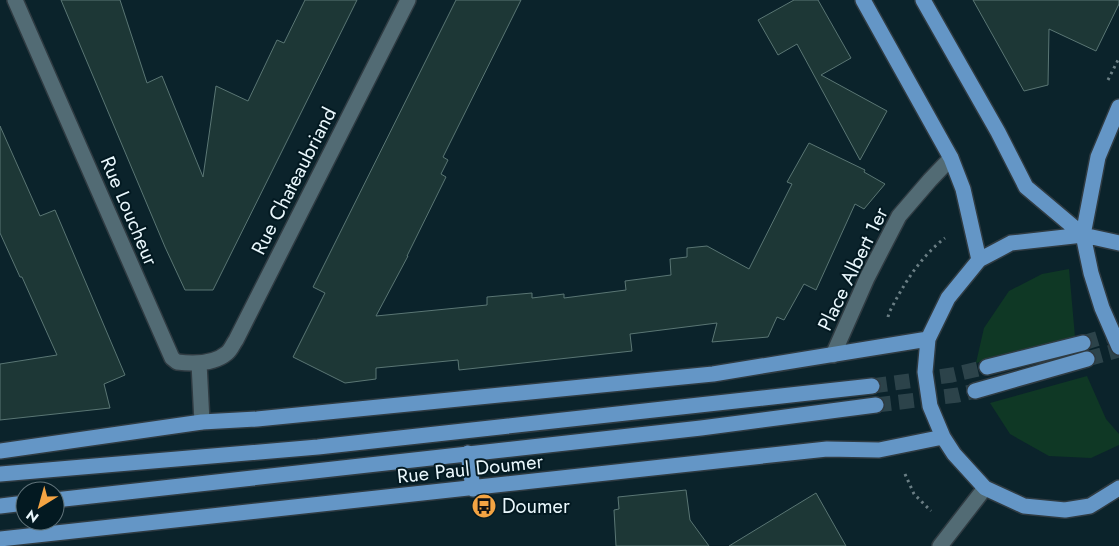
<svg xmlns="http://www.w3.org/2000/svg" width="1119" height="546" font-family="Jost,sans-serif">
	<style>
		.green { fill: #0f3825 }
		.building { fill: #1d3736; stroke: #5a7674 }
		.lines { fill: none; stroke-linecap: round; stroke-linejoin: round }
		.major-tunnel { stroke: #2c434a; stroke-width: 15; stroke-dasharray: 15 8; stroke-linecap: butt }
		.minor-casing { stroke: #2f3b42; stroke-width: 18 }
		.major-casing { stroke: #2f3b42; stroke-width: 18 }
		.path { stroke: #6a7e84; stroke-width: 3; stroke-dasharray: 2.5 4; stroke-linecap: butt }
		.minor { stroke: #526b74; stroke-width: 15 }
		.major { stroke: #6496c6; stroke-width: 15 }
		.labels { text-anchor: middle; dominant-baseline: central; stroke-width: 4; stroke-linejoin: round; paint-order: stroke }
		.street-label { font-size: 20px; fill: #e9f7fc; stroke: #031921 }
		.poi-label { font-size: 20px; fill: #e9f7fc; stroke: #031921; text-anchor: start }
	</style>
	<rect width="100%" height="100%" fill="#0b232b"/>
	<path class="green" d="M 1069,269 L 1075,337 L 976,363 L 984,328 L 1009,291 L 1042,274 Z
		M 1087,376 L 1106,419 L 1119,434 L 1119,445 L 1091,458 L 1049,456 L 1010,434 L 990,403 Z"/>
	<path class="building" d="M 61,0 L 120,0 L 147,83 L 162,76 L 203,177 L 216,86 L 248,101 L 277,40 L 284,43 L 305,0 L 357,0 L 213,290 L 185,290 L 165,247 Z
		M 456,0 L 521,0 L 443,157 L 448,160 L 441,174 L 446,177 L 407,256 L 408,256 L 376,316 L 487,305 L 487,297 L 532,293 L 532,298 L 564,294 L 564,298 L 626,290 L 625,281 L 671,275 L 670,259 L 687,257 L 687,248 L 707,246 L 749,269 L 792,184 L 787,182 L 809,143 L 865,170 L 864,172 L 885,184 L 864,209 L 855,204 L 816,290 L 804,284 L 784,320 L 777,317 L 768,337 L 712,342 L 717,323 L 630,334 L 632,351 L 459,370 L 458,360 L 376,368 L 376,379 L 345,383 L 293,357 L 325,293 L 313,287 Z
		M 794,0 L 818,0 L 851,58 L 821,75 L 887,111 L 860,160 L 797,44 L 778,55 L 758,20 Z
		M 973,0 L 1119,0 L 1119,4 L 1096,51 L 1049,29 L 1048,85 L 1024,91 Z
		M 0,126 L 40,216 L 55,210 L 125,375 L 104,384 L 110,408 L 0,420 L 0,364 L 57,355 L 22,277 L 20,277 L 0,233 Z
		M 686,490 L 690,520 L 709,546 L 616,546 L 614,510 L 619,509 L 618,497 Z
		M 816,493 L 846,546 L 729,546 Z"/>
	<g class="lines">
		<path class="major-tunnel" d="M 1083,343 L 1119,332
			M 1087,359 L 1119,350
			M 872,386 L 952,375 L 987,367
			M 876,405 L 958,395 L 975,391"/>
		<defs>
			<path id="minor" d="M 15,0 L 172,358 L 177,362 C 193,364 214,364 227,353 C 231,350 233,344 236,340 L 408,0
				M 833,355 L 867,278 L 899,216 L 930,180 L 951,158
				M 199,363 L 202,422
				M 940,546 L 985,488"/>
			<path id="major" d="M 863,0 L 951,158 L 963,189 L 979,260
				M 923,0 L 998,132 L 1026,187 L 1083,235
				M 1119,107 L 1098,157 L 1083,235 L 1091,273 L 1102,308 L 1119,347
				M 1119,243 L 1083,235 L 1011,243 L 979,260 L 948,298 L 928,339 L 925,372 L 930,406 L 943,437 L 954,454 L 985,488 L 1024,506 L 1065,510 L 1090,506 L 1119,488
				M 987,367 L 1083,343
				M 975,391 L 1087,359
				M 0,451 L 202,422 L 257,419 L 713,374 L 928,339
				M 468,453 L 473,489
				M 0,474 L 318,447 L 872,386
				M 55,500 L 701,428 L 876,405
				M 0,506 L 25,503
				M 0,539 L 827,449 L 879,450 L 943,437"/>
		</defs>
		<use href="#minor" class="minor-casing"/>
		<use href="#major" class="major-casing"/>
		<path class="path" d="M 1108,80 L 1119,58
			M 888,317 L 889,313 C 903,285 920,257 945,238
			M 905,474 L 914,494 L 931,511"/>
		<use href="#minor" class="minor"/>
		<use href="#major" class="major"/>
	</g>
	<defs>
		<symbol id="bus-disc" viewBox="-11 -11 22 22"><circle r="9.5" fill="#f4a443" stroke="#031921"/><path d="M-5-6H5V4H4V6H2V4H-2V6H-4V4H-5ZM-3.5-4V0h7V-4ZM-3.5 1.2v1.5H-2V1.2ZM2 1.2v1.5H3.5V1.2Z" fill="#111"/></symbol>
	</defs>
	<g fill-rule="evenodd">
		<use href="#bus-disc" x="470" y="492" width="28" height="28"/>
	</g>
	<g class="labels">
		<g class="street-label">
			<text transform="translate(294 181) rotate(-63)">Rue Chateaubriand</text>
			<text transform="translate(129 211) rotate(67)">Rue Loucheur</text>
			<text transform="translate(853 269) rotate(-64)">Place Albert 1er</text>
			<text transform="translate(470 469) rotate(-6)">Rue Paul Doumer</text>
		</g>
		<g class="poi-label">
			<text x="502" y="506">Doumer</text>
		</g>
	</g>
	<g transform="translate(40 506) rotate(217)"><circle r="24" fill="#031921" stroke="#5f7279"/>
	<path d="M0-4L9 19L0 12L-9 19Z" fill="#f4a443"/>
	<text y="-8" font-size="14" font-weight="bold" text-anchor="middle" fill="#e9f7fc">N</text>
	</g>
</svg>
